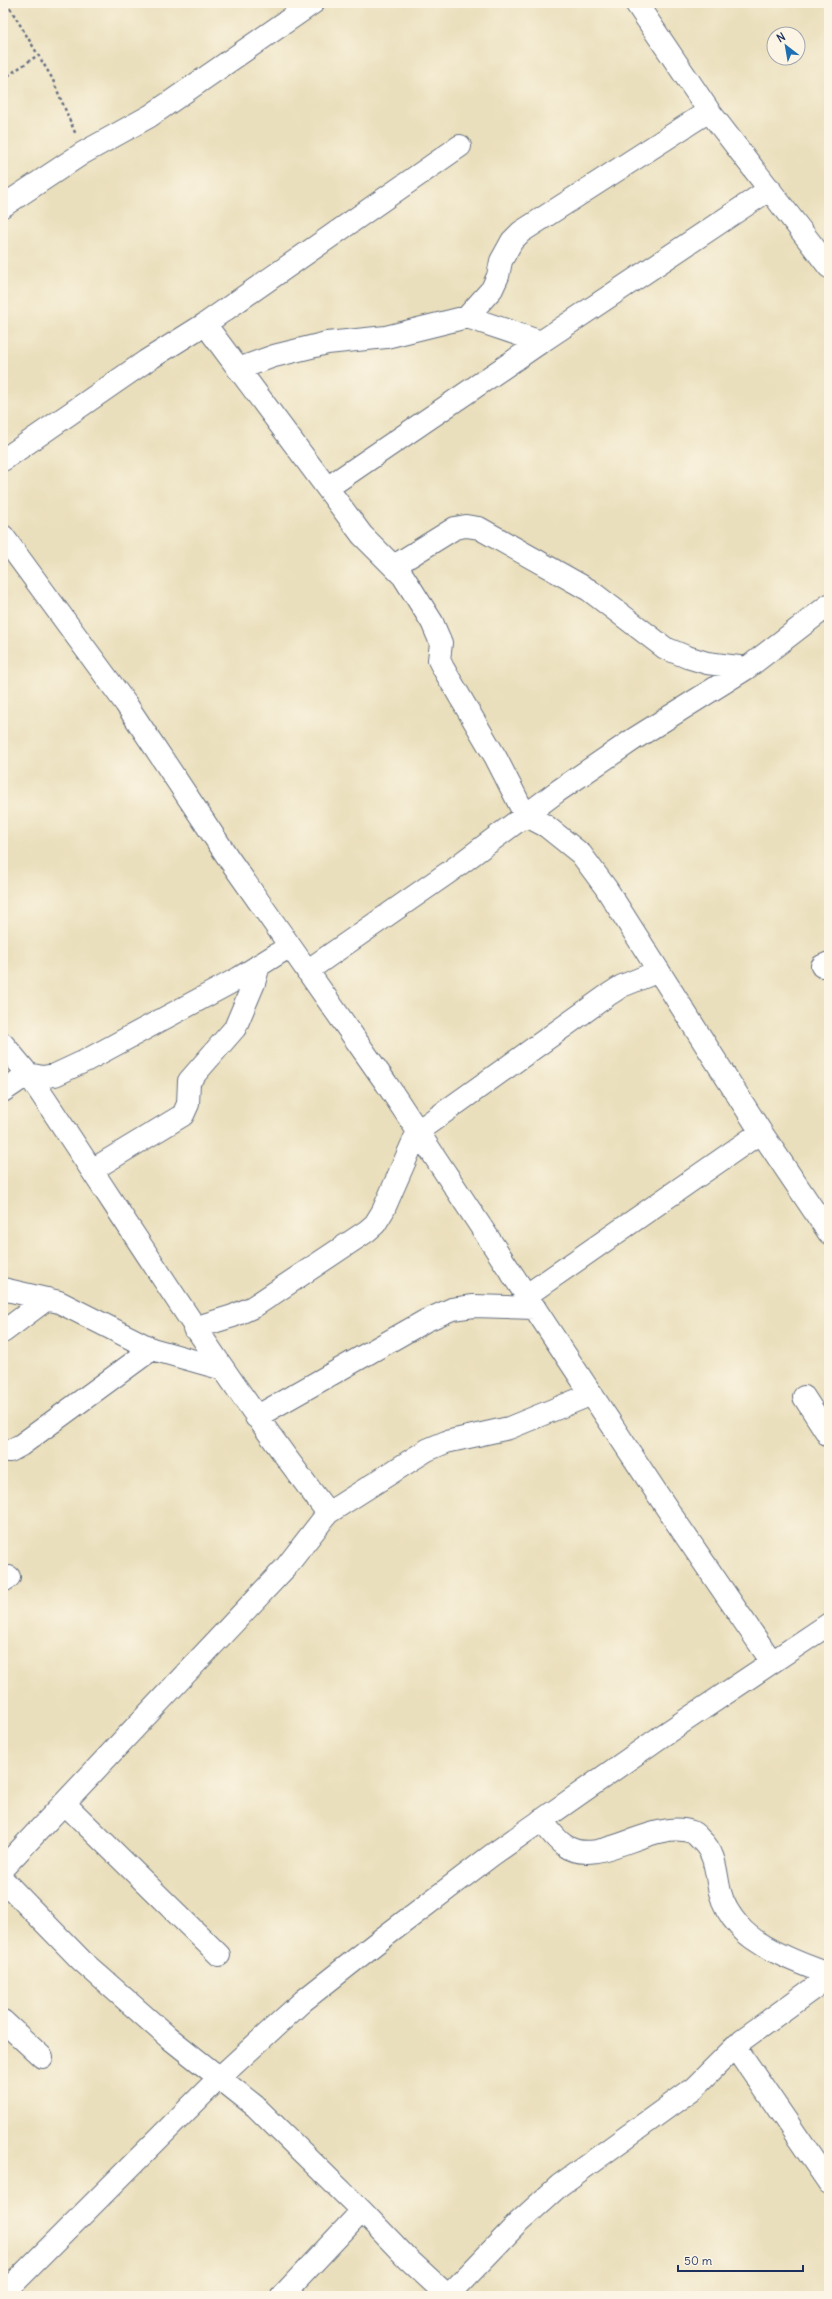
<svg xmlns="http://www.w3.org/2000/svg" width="832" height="2299" font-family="Delius,sans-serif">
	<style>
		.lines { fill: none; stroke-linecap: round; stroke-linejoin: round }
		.minor-casing { stroke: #636d7f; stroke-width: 24 }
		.path { stroke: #636d7f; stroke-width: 2.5; stroke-dasharray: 3 3; stroke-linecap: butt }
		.minor { stroke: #fff; stroke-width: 22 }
	</style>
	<rect width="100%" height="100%" fill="#fcf5e5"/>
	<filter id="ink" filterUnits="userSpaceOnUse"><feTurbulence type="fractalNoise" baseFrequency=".025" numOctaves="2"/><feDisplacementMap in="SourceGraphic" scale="8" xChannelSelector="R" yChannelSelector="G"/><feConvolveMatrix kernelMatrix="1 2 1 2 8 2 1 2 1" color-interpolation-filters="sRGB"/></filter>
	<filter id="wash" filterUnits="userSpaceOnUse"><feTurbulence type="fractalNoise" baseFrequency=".012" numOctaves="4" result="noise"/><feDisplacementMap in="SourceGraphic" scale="16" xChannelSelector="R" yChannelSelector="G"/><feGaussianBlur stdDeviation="0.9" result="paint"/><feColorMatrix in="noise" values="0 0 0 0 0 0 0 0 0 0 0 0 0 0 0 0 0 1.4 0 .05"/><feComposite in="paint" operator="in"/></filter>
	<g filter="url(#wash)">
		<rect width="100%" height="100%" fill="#eadfbc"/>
	</g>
	<g filter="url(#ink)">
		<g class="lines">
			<defs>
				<path id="minor" d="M 636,3 L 709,111 L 829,267
					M 3,206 L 83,153 L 150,116 L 313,3
					M 467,317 L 492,289 L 498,276 L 501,261 L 512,241 L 521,232 L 709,111
					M 205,324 L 460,146
					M 238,369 L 274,356 L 327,343 L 386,337 L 467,317 L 541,342 L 770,189
					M 3,460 L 146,361 L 205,324 L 362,535 L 403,576 L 432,622 L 441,643 L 439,660 L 443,668 L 496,758 L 525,815 L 546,826 L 581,854 L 606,888 L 761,1132 L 829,1233
					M 327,488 L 541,342
					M 3,536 L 126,704 L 229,859 L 386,1083 L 672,1516 L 772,1662
					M 394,566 L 455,528 L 466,526 L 479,528 L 589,590 L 665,648 L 687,657 L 707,663 L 747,668
					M 822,966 L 829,963
					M 307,971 L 452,870 L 558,791 L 634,739 L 747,668 L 829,605
					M 3,1044 L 28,1074 C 127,1221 219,1372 328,1513
					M 3,1091 L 28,1074 L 42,1077 L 55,1075 L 85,1061 L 239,978 L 290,946
					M 92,1170 L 183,1115 L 188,1104 L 189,1081 L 235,1028 L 254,983 L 259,965
					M 3,1289 L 59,1302 L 152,1349 L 223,1369
					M 527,1295 L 761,1132
					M 194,1328 L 233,1316 L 253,1307 L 367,1231 L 375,1224 L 383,1211 L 418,1131 L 608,995 L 622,986 L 659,971
					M 3,1332 L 47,1299
					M 804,1397 L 829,1436
					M 256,1417 L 425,1321 L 452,1309 L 474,1306 L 535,1308
					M 3,1451 L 10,1451 L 21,1445 L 152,1349
					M 3,1581 L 9,1577
					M 64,1803 L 219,1955
					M 541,1820 C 548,1828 555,1839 564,1845 C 598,1870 651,1818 692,1832 C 695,1833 698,1837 701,1840 C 717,1855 715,1872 720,1892 C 723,1904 731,1917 739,1926 C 757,1948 803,1965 829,1974
					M 3,1868 L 286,1567 L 328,1513 L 427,1450 L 446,1442 L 509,1428 L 592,1394
					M 3,1880 L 81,1960 L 168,2037 L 255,2106 L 362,2211 L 407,2258 L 448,2296
					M 3,2021 L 42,2057
					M 735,2046 L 829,2183
					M 3,2294 L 219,2078 L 303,2001 L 375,1944 L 492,1855 L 659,1738 L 829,1624
					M 282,2296 L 362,2211
					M 448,2296 L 518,2223 L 560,2185 L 694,2088 L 742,2040 L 829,1977"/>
			</defs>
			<use href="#minor" class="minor-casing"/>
			<path class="path" d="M 7,3 L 52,78 L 76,135
				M 3,79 L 38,55"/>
			<use href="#minor" class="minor"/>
		</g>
	</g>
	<rect width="832" height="2299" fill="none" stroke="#fcf5e5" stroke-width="16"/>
	<g transform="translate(786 46) rotate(329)"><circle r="19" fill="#fcf5e5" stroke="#a2a6af"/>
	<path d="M0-3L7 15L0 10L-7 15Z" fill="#1f6fb2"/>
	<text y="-6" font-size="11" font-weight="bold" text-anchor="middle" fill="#1b2f5e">N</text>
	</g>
	<path d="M678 2265v6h125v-6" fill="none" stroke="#1b2f5e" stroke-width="2"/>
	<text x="684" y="2265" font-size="12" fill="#1b2f5e" stroke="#fcf5e5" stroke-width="3" paint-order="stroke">50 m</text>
</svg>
